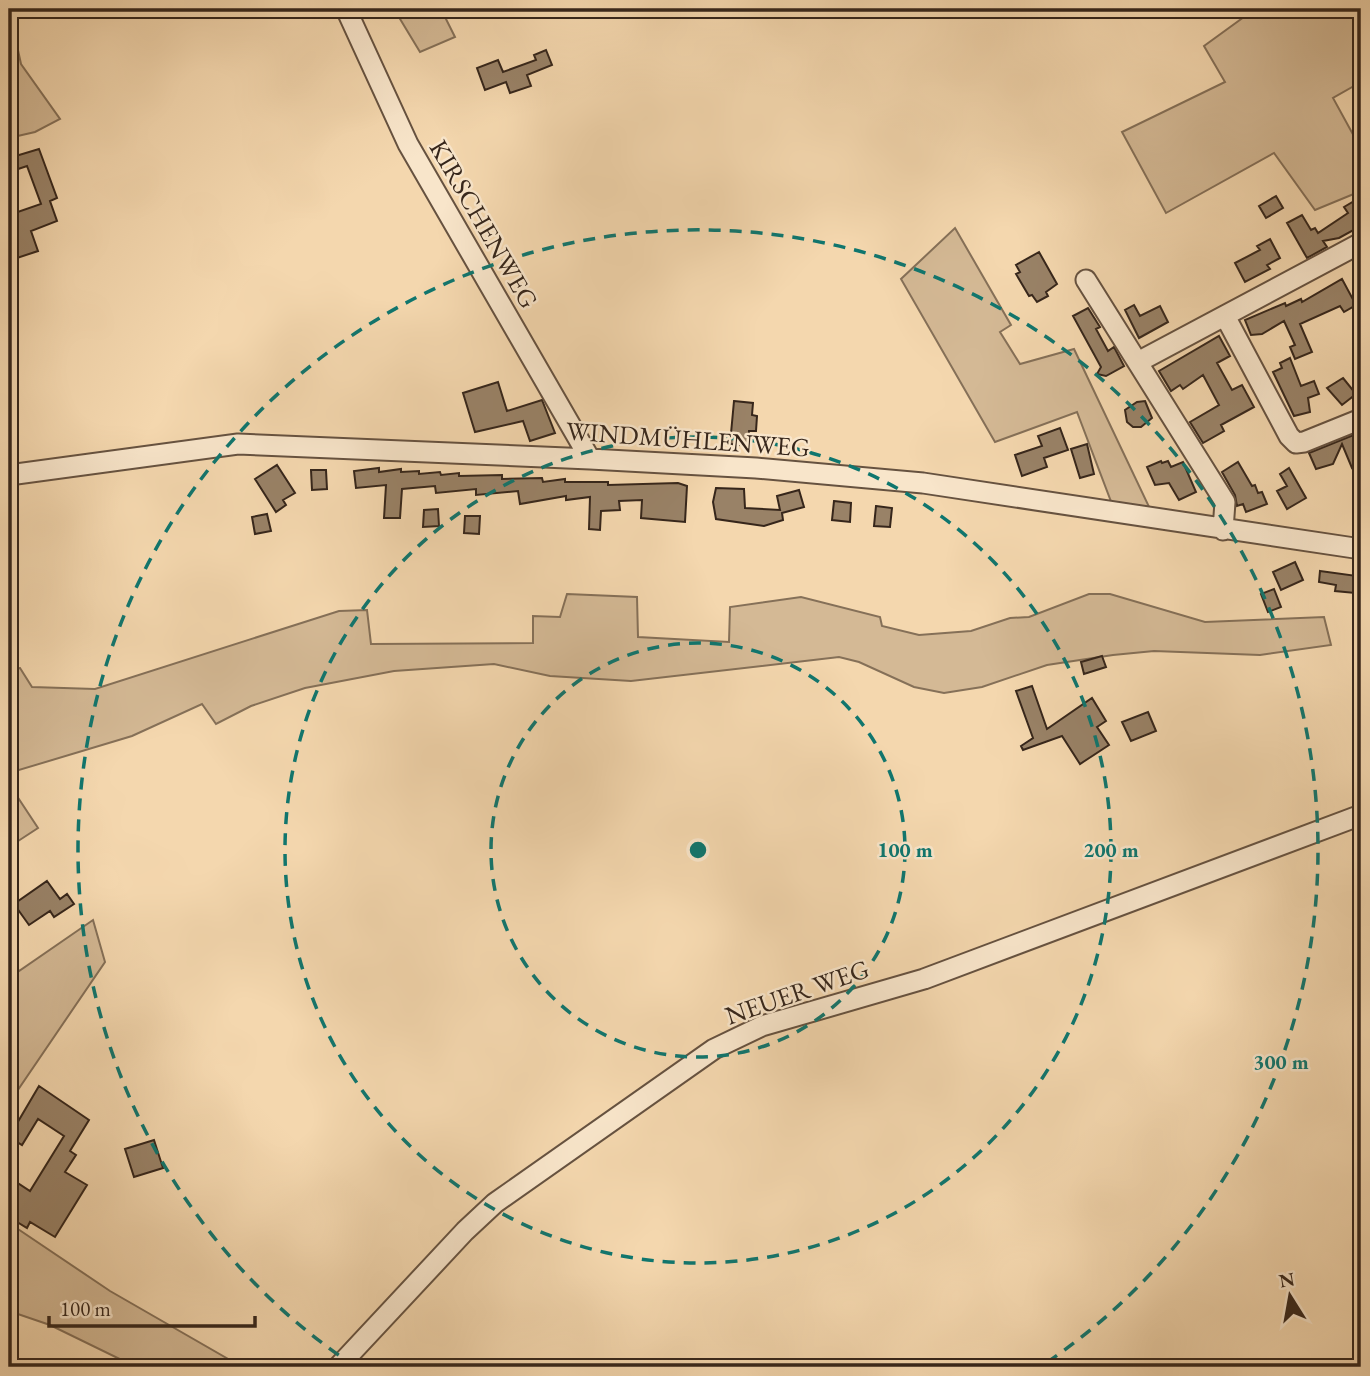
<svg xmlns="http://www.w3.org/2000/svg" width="1370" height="1376" font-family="'EB Garamond',serif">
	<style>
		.green { fill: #d4b995; stroke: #857058; stroke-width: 2 }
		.building { fill: #998267; stroke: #36261b; stroke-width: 2 }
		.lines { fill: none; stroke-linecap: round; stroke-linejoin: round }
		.minor-casing { stroke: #665240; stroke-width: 23 }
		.minor { stroke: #f8e5ca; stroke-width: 19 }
		.ring { fill: none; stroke: #0f766e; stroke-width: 3.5; stroke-dasharray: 12 9 }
		.labels { text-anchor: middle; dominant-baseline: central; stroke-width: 5; stroke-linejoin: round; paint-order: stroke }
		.street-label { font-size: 26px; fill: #36261b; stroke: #f8e5ca }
		.centre { fill: #0f766e; stroke: #f8e5ca; stroke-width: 3.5 }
		.ring-label { font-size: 21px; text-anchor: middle; font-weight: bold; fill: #0f766e; stroke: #f8e5ca; stroke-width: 5; stroke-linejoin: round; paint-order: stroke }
	</style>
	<rect width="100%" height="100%" fill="#f4d7ae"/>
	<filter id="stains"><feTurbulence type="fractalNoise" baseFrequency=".00286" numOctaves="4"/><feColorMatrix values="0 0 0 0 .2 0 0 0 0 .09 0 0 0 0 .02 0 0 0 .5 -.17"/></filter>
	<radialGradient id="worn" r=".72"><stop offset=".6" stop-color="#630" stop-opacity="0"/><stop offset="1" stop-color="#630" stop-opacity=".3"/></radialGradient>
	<path class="green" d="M 9,9 L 21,64 L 60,119 L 35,132 L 9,138 Z
		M 394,9 L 441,9 L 455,37 L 420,52 Z
		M 1255,9 L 1361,9 L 1361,82 L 1333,98 L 1361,149 L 1361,191 L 1315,210 L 1274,153 L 1166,213 L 1122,132 L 1225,82 L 1204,46 Z
		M 955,228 L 1011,325 L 1000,332 L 1020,364 L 1074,349 L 1151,511 L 1112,504 L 1077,412 L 995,442 L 901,279 Z
		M 567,594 L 637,597 L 638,637 L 729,642 L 730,607 L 801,597 L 880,617 L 882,626 L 919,635 L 971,631 L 1010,618 L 1029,617 L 1089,594 L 1110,594 L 1205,622 L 1324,617 L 1331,645 L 1260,655 L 1154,651 L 1113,655 L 1047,665 L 982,687 L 944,693 L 914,687 L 859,662 L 839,657 L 631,681 L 550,676 L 494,664 L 394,671 L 305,688 L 251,706 L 216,724 L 202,704 L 132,736 L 9,773 L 9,669 L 20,668 L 32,687 L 95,689 L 339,611 L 367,610 L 371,644 L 533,643 L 533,616 L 560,617 Z
		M 9,784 L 38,828 L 9,847 Z
		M 93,920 L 105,962 L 9,1103 L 9,954 L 19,971 Z
		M 9,1223 L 110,1291 L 242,1367 L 136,1367 L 50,1325 L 9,1311 Z"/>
	<path class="building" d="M 546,50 L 552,65 L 527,75 L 531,86 L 510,93 L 506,82 L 485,90 L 477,68 L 498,60 L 503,72 L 536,60 L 534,55 Z
		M 39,149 L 57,198 L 50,201 L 57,221 L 31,231 L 38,251 L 14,259 L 9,245 L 9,215 L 41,204 L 27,166 L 9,172 L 9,158 Z
		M 1276,196 L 1283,208 L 1266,218 L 1259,206 Z
		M 1361,197 L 1361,226 L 1339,238 L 1323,241 L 1327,247 L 1307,258 L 1287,223 L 1302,215 L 1311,230 L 1315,228 L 1318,233 L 1348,213 L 1344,207 Z
		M 1270,239 L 1280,258 L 1267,265 L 1270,269 L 1245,282 L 1235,263 L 1260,250 L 1257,246 Z
		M 1039,252 L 1057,284 L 1046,292 L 1048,296 L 1037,302 L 1032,295 L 1029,296 L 1016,274 L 1020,272 L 1016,265 Z
		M 1342,279 L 1356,305 L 1344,312 L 1340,306 L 1300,324 L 1312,352 L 1295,359 L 1290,347 L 1295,345 L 1284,321 L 1262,334 L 1251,335 L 1245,320 L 1285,303 L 1286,306 L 1301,299 L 1302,302 Z
		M 1134,305 L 1140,316 L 1160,306 L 1168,322 L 1139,338 L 1125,310 Z
		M 1088,308 L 1100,327 L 1096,329 L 1108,351 L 1114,347 L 1124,366 L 1106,376 L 1097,374 L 1101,367 L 1073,316 Z
		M 1219,336 L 1230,356 L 1217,363 L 1232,390 L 1242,385 L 1254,407 L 1221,425 L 1224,431 L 1203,443 L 1190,422 L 1219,405 L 1203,375 L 1183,389 L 1180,385 L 1171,391 L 1159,371 Z
		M 1290,358 L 1301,386 L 1314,381 L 1319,394 L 1308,398 L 1310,412 L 1294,416 L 1273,372 L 1282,368 L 1280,363 Z
		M 1343,378 L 1356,394 L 1342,405 L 1327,388 Z
		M 498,382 L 507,411 L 542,400 L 555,433 L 530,441 L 523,421 L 475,432 L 463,393 Z
		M 734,401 L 753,403 L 752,415 L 757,416 L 756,431 L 749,431 L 748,446 L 730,444 Z
		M 1145,401 L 1152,418 L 1141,427 L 1133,427 L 1127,422 L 1125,410 L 1137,402 Z
		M 1060,428 L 1068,450 L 1044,458 L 1047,467 L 1022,476 L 1015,455 L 1042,446 L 1038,436 Z
		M 1361,432 L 1361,463 L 1352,468 L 1342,444 L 1333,464 L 1316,469 L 1309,453 Z
		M 1087,444 L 1094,474 L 1080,478 L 1071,449 Z
		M 1161,461 L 1162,463 L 1168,461 L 1171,467 L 1183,462 L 1196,492 L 1179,500 L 1169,483 L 1155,485 L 1147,467 Z
		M 1238,462 L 1252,486 L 1255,485 L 1258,493 L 1262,492 L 1267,504 L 1246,512 L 1243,504 L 1237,506 L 1235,495 L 1222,472 Z
		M 277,465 L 295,493 L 283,500 L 286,505 L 276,512 L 255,479 Z
		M 379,468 L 379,472 L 401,469 L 401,472 L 419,471 L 419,474 L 440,472 L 441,475 L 459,473 L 459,476 L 502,475 L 502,479 L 542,478 L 543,482 L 565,479 L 565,482 L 608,482 L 608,485 L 678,483 L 687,486 L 685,522 L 641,518 L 642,500 L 619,501 L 620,510 L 601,511 L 600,530 L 589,529 L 590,497 L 566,500 L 566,496 L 520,504 L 518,491 L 476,495 L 476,489 L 436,493 L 435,486 L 402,489 L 400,518 L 384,518 L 386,485 L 356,488 L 354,471 Z
		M 1289,468 L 1306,498 L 1287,509 L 1277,491 L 1287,486 L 1280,474 Z
		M 311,470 L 326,470 L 327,489 L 312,490 Z
		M 716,488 L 744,489 L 745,508 L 780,510 L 777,496 L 799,490 L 804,507 L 782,513 L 783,520 L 764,526 L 716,519 L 713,502 Z
		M 834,501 L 851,503 L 850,522 L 832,520 Z
		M 876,506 L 892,508 L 890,527 L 874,526 Z
		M 438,509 L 439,526 L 423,527 L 424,510 Z
		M 267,514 L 271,531 L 255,534 L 252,517 Z
		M 465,516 L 480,516 L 479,534 L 464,533 Z
		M 1295,562 L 1303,580 L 1281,590 L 1273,572 Z
		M 1320,571 L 1357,576 L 1355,593 L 1335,591 L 1336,585 L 1319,582 Z
		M 1274,589 L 1281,607 L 1268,612 L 1261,594 Z
		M 1102,656 L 1106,667 L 1084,674 L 1081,662 Z
		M 1032,686 L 1047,729 L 1092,698 L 1106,721 L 1097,727 L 1109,745 L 1080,764 L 1062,736 L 1023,750 L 1021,746 L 1033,738 L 1016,691 Z
		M 1148,712 L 1156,731 L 1131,741 L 1122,722 Z
		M 47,881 L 60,899 L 67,894 L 74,904 L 54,917 L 50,911 L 29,925 L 14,904 Z
		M 39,1086 L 89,1120 L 70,1151 L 76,1155 L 65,1172 L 87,1185 L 55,1237 L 30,1222 L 27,1228 L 9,1217 L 9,1187 L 13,1180 L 30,1191 L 64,1136 L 38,1119 L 22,1145 L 9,1137 Z
		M 154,1140 L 163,1168 L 134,1177 L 125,1149 Z"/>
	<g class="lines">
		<defs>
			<path id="minor" d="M 346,9 L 408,144 L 590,459
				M 1086,280 L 1225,502 L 1223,530
				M 1225,316 L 1289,436 L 1296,443 L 1304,442 L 1361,419
				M 1138,362 L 1361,243
				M 9,475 L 238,444 L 590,459 L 756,468 L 923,483 L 1361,549
				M 338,1367 L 465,1231 L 495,1203 L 714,1049 L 762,1026 L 924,979 L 1361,815"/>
		</defs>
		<use href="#minor" class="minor-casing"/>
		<use href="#minor" class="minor"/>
	</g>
	<g class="ring">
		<circle cx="698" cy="850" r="207"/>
		<circle cx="698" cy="850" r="413"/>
		<path d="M356 1367A620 620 0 1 1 1040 1367"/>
	</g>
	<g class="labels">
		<g class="street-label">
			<text transform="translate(484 224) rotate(60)">KIRSCHENWEG</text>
			<text transform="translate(688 439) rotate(4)">WINDMÜHLENWEG</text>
			<text transform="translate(797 992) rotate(-19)">NEUER WEG</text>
		</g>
	</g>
	<circle cx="698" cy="850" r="10" class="centre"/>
	<g class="ring-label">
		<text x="905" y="857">100 m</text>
		<text x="1111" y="857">200 m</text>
		<text x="1281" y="1069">300 m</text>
	</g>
	<rect width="1370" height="1376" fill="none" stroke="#f4d7ae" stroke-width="35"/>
	<rect x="10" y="10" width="1349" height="1355" fill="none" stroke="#36261b" stroke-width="3.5"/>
	<rect x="18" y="18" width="1335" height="1341" fill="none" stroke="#36261b" stroke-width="2"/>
	<g transform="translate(1290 1296) rotate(349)" stroke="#f8e5ca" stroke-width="5" paint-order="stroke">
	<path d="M0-5L12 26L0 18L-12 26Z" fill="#36261b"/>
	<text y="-10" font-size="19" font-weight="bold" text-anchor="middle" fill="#36261b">N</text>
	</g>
	<path d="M49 1316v10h206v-10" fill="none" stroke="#36261b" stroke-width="3.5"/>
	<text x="60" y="1316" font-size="21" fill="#36261b" stroke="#f8e5ca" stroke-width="5" paint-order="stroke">100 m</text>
	<rect width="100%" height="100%" filter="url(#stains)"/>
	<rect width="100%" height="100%" fill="url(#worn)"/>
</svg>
